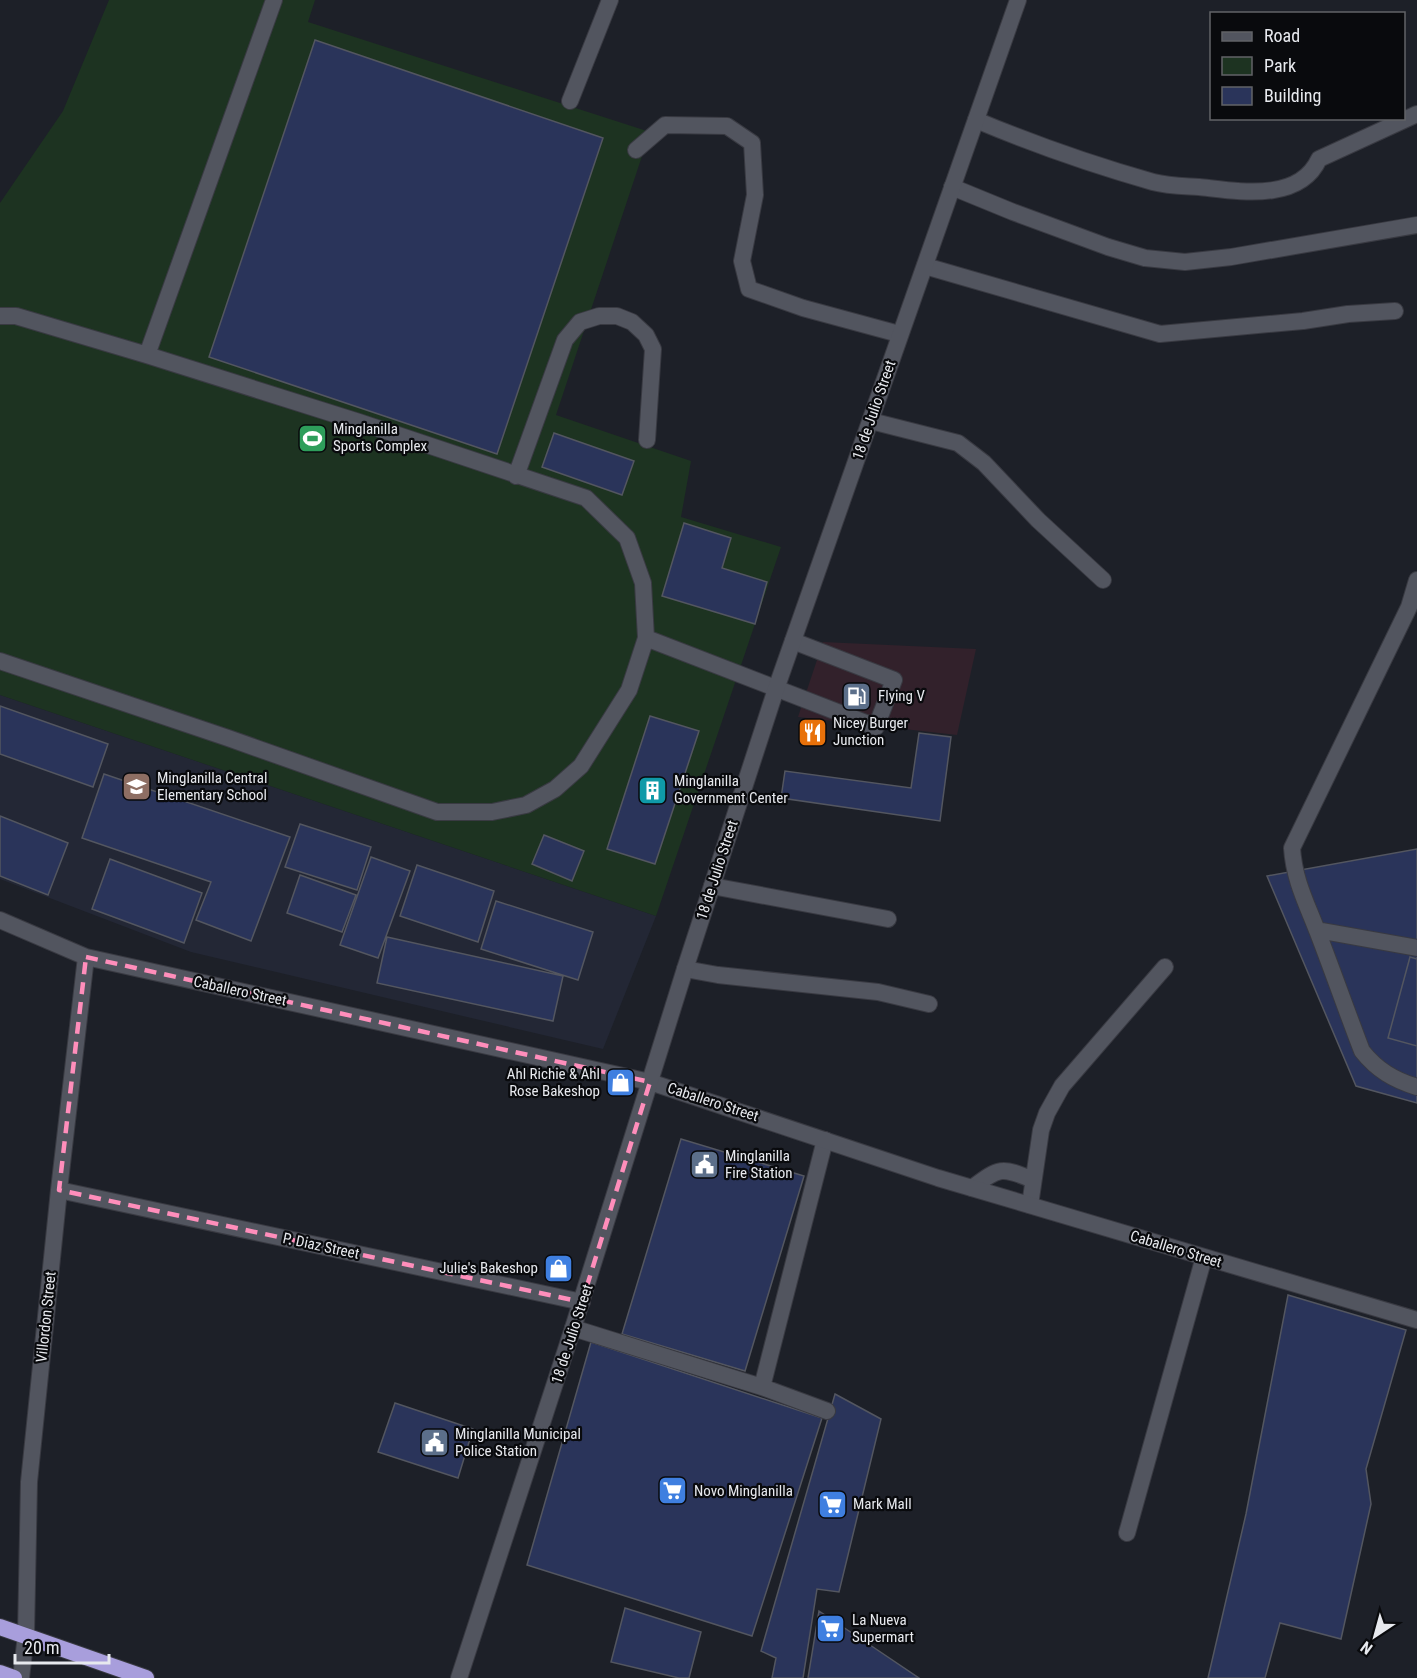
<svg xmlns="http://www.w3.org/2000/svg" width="1417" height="1678" font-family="'Roboto Condensed',sans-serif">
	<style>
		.commercial { fill: #32212b }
		.built { fill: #232735 }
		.green { fill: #1d3321 }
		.building { fill: #2a345a; stroke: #535660; stroke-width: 1.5 }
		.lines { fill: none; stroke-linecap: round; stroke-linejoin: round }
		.service-casing { stroke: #393a42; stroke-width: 18 }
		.minor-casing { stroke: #393a42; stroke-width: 18 }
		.tertiary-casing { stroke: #393a42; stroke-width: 18 }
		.trunk-casing { stroke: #393a42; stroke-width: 18 }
		.service { stroke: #52555f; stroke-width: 16 }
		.minor { stroke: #52555f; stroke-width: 16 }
		.tertiary { stroke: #52555f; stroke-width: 16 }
		.trunk { stroke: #a89edc; stroke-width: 16 }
		.marked { fill: none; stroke: #ff8ebb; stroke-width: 4.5; stroke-dasharray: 12 8; stroke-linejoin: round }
		.labels { text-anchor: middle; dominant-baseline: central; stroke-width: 4.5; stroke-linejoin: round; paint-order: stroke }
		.street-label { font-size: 15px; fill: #e7e9ee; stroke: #090a0d }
		.poi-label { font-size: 15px; fill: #e7e9ee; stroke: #090a0d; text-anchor: start }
	</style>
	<rect width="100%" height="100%" fill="#1d2028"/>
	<path class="commercial" d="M 823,642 L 976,649 L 957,735 L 798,717 Z"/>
	<path class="built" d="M 0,695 L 656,916 L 603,1049 L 191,952 L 0,879 Z"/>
	<path class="green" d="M 109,0 L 315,0 L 308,22 L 650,132 L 556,415 L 691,461 L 681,517 L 781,547 L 656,916 L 0,695 L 0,203 L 63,111 Z"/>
	<path class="building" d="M 315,40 L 603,138 L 497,454 L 209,357 Z
		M 554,433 L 634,461 L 622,495 L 542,467 Z
		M 684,523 L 731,538 L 722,568 L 767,582 L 755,624 L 662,596 Z
		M 0,706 L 108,744 L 93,787 L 0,754 Z
		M 650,716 L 699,731 L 655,864 L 607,849 Z
		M 919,733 L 951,737 L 940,821 L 781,798 L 785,771 L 911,788 Z
		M 104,774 L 290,837 L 251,941 L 196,920 L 211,882 L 82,838 Z
		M 0,816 L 68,843 L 48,895 L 0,876 Z
		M 300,824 L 371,847 L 357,890 L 285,867 Z
		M 544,835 L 584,851 L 572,881 L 532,864 Z
		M 1417,849 L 1417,1103 L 1356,1086 L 1267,876 Z
		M 371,857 L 410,871 L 378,958 L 340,945 Z
		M 110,859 L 202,893 L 184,943 L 92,909 Z
		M 417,865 L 494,891 L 478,942 L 400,916 Z
		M 300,875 L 356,895 L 342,932 L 287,913 Z
		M 496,901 L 593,932 L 578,980 L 481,949 Z
		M 387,937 L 563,976 L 553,1021 L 377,983 Z
		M 1410,957 L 1417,959 L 1417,1046 L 1388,1038 Z
		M 681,1139 L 804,1176 L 745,1371 L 622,1334 Z
		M 1288,1295 L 1406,1330 L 1366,1469 L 1371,1504 L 1341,1639 L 1280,1623 L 1265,1678 L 1208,1678 L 1246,1514 Z
		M 591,1342 L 822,1418 L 752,1636 L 527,1565 Z
		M 835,1394 L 881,1419 L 839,1592 L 817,1589 L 803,1678 L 772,1678 L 776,1658 L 761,1651 Z
		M 395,1403 L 473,1429 L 458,1478 L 378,1452 Z
		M 625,1608 L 701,1632 L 689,1678 L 679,1678 L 611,1662 Z
		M 819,1611 L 873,1647 L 919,1678 L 808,1678 Z"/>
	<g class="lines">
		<defs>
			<path id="service" d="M 636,150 L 665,125 L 727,126 L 752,143 L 755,195 L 742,261 L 749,289 L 803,308 L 899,334
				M 952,187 L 1013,212 L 1108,247 L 1145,258 L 1185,262 L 1231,257 L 1417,225
				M 0,316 L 16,316 L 147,355 L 359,422 L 586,498 L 627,538 L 643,583 L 646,638 L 629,690 L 581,766 L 555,789 L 526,805 L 492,812 L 437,812 L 228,738 L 0,661
				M 147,355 L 274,0
				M 871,421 L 958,443 L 984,463 L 1038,520 L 1103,580
				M 516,476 L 565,340 L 580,322 L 599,316 L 617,316 L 632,322 L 646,335 L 653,349 L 647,440
				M 1417,580 L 1409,607 L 1292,848 C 1294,880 1307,904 1318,933 C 1333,972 1347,1012 1362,1051 C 1377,1070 1394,1080 1417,1087
				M 646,638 L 876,727 L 894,680 L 793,641
				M 1317,930 L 1417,948
				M 825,1140 L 762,1387 L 827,1411
				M 972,1188 C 999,1168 1001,1166 1033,1180
				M 1030,1205 L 1041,1130 L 1047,1113 L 1062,1086 L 1165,967
				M 573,1328 L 762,1387"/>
			<path id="minor" d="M 570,101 L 610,0
				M 976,120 C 1033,144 1093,165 1153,182 C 1168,186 1184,186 1199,187 C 1237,191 1299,203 1319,159 L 1417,114
				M 925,266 L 1160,334 L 1303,321 L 1348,314 L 1395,311
				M 712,886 L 888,919
				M 0,920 L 86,957 L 650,1082 L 938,1178 L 1417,1320
				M 685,969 L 718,975 L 878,992 L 929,1004
				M 59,1190 L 582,1302
				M 1127,1533 L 1204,1257
				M 21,1678 L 26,1635 L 29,1482 L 59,1190 L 86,957"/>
			<path id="tertiary" d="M 459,1678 L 573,1328 L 685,969 L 776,689 L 1018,0"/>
			<path id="trunk" d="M 0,1627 L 146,1678
				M 0,1673 L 14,1678"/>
		</defs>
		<use href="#service" class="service-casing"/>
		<use href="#minor" class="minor-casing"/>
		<use href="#tertiary" class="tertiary-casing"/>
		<use href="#trunk" class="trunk-casing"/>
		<use href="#service" class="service"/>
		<use href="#minor" class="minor"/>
		<use href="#tertiary" class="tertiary"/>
		<use href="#trunk" class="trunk"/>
	</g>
	<path class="marked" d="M 86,957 L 650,1082 L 582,1302 L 59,1190 Z"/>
	<defs>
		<symbol id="stadium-square" viewBox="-11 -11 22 22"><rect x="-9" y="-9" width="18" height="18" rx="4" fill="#2e9e5b" stroke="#090a0d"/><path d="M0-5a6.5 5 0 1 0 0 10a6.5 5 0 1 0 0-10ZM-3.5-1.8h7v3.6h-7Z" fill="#fff"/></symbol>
		<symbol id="fuel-square" viewBox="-11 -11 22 22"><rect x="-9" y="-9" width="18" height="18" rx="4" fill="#5c6f8a" stroke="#090a0d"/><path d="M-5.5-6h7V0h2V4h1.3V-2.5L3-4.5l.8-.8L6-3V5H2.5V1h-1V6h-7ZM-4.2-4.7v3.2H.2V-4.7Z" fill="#fff"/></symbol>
		<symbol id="restaurant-square" viewBox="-11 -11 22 22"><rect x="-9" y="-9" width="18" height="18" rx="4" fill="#e8710a" stroke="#090a0d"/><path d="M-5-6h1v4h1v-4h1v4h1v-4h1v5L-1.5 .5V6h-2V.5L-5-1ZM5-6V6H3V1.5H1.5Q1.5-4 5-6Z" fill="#fff"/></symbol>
		<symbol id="school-square" viewBox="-11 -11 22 22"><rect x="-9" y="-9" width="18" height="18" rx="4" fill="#8d6e63" stroke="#090a0d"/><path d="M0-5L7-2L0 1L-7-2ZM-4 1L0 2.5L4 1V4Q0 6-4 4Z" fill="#fff"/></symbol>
		<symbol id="building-square" viewBox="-11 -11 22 22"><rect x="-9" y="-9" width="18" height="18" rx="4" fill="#0f9aa8" stroke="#090a0d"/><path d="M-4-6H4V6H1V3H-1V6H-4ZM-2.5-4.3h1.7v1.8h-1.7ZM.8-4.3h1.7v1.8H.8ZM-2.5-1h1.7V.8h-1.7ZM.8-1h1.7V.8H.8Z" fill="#fff"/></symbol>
		<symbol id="shop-square" viewBox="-11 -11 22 22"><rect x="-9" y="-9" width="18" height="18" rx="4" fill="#3f7fe0" stroke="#090a0d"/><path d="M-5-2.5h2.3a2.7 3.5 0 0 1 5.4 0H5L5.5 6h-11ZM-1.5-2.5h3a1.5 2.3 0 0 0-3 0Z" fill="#fff"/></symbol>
		<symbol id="civic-square" viewBox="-11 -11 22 22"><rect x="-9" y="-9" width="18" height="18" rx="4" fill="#5c6f8a" stroke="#090a0d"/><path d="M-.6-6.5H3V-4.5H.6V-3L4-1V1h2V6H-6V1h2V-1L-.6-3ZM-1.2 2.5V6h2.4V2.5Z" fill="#fff"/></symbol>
		<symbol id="supermarket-square" viewBox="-11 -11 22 22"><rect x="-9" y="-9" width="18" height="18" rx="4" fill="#3f7fe0" stroke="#090a0d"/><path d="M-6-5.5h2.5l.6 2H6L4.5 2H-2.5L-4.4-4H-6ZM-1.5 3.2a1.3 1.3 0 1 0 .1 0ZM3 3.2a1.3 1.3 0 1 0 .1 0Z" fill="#fff"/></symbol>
	</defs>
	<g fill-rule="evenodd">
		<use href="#stadium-square" x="296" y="422" width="33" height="33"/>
		<use href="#fuel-square" x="840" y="680" width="33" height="33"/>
		<use href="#restaurant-square" x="796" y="716" width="33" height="33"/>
		<use href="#school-square" x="120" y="770" width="33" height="33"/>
		<use href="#building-square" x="636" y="774" width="33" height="33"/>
		<use href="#shop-square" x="604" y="1066" width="33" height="33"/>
		<use href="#civic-square" x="688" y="1148" width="33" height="33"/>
		<use href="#shop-square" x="542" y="1252" width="33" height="33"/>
		<use href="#civic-square" x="418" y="1426" width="33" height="33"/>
		<use href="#supermarket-square" x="656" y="1474" width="33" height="33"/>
		<use href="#supermarket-square" x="816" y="1488" width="33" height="33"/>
		<use href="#supermarket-square" x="814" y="1612" width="33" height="33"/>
	</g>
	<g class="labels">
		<g class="street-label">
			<text transform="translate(874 410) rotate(-71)">18 de Julio Street</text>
			<text transform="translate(717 870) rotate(-72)">18 de Julio Street</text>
			<text transform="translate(240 991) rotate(12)">Caballero Street</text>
			<text transform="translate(713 1102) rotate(18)">Caballero Street</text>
			<text transform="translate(321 1246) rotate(12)">P. Diaz Street</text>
			<text transform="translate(1176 1249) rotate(17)">Caballero Street</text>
			<text transform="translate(46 1317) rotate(-84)">Villordon Street</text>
			<text transform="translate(572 1334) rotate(-72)">18 de Julio Street</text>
		</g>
		<g class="poi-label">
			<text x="333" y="429">Minglanilla<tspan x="333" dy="17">Sports Complex</tspan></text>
			<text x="878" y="696">Flying V</text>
			<text x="833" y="723">Nicey Burger<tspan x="833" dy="17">Junction</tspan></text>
			<text x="157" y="778">Minglanilla Central<tspan x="157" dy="17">Elementary School</tspan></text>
			<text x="674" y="781">Minglanilla<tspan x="674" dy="17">Government Center</tspan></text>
			<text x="600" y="1074" text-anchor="end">Ahl Richie &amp; Ahl<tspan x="600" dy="17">Rose Bakeshop</tspan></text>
			<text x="725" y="1156">Minglanilla<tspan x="725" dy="17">Fire Station</tspan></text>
			<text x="538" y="1268" text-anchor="end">Julie's Bakeshop</text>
			<text x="455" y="1434">Minglanilla Municipal<tspan x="455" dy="17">Police Station</tspan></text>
			<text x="694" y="1491">Novo Minglanilla</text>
			<text x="853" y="1504">Mark Mall</text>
			<text x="852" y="1620">La Nueva<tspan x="852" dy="17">Supermart</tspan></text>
		</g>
	</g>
	<rect x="1210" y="12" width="195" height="108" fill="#090a0d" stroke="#626367" stroke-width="1.5"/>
	<rect x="1222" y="32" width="30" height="9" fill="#52555f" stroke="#626367" stroke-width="1.5"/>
	<text x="1264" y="42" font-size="18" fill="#e7e9ee">Road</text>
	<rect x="1222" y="57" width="30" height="18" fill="#1d3321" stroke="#626367" stroke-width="1.5"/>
	<text x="1264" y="72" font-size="18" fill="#e7e9ee">Park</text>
	<rect x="1222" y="87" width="30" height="18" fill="#2a345a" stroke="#626367" stroke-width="1.5"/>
	<text x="1264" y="102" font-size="18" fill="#e7e9ee">Building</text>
	<g transform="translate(1375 1636) rotate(216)" stroke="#090a0d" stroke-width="4.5" paint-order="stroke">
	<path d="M0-4.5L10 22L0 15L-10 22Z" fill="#e7e9ee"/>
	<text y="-9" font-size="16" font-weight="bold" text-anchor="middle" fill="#e7e9ee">N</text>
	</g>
	<path d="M15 1654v9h94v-9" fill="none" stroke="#e7e9ee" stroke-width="3"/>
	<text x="24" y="1654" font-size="18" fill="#e7e9ee" stroke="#090a0d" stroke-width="4.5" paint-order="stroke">20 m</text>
</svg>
